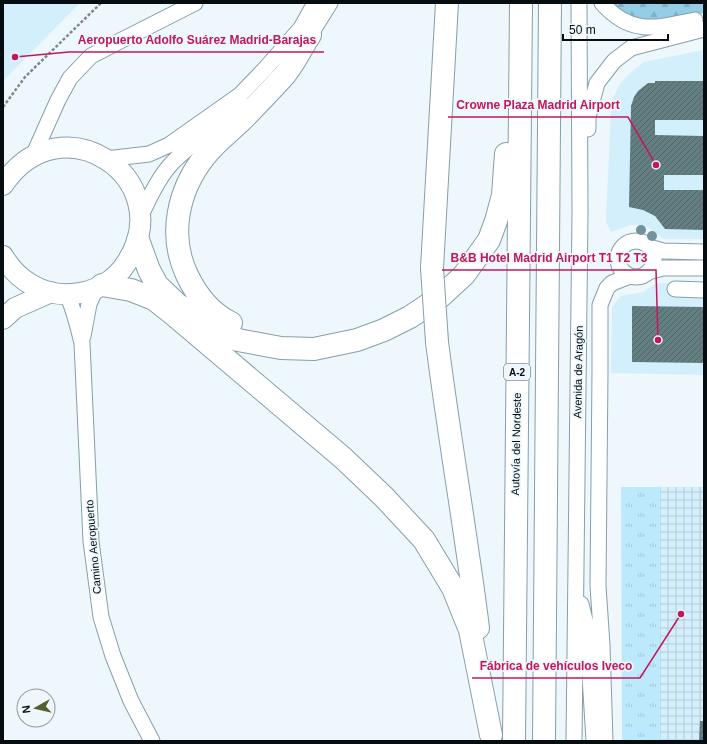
<svg xmlns="http://www.w3.org/2000/svg" width="707" height="744" font-family="Helvetica,sans-serif">
	<style>
		.built { fill: #d3effb }
		.industrial { fill: url(#industrial-grid) }
		.grass { fill: url(#grass-tufts) }
		.forest { fill: url(#forest-firs) }
		.building { fill: url(#building-hatch) }
		.lines { fill: none; stroke-linecap: round; stroke-linejoin: round }
		.minor-casing { stroke: #869faa; stroke-width: 17 }
		.major-casing { stroke: #869faa; stroke-width: 22 }
		.highway-casing { stroke: #869faa; stroke-width: 24 }
		.path { stroke: #7f888c; stroke-width: 2.5; stroke-dasharray: 3 2; stroke-linecap: butt }
		.minor { stroke: #fff; stroke-width: 15 }
		.major { stroke: #fff; stroke-width: 20 }
		.highway { stroke: #fff; stroke-width: 22 }
		.highway-bridge-casing { stroke: #869faa; stroke-width: 24; stroke-linecap: butt }
		.highway-bridge { stroke: #fff; stroke-width: 22 }
		.tree { fill: #72929e }
		.labels { text-anchor: middle; dominant-baseline: central; stroke-width: 3.5; stroke-linejoin: round; paint-order: stroke }
		.shield { fill: #edf7fc; stroke: #4b5357; stroke-width: 1 }
		.shield-label { font-size: 10px; font-weight: bold; fill: #050d10 }
		.street-label { font-size: 11px; fill: #050d10; stroke: #edf7fc }
		.leader { fill: none; stroke: #c2185b; stroke-width: 1.5 }
		.callout-dot { fill: #c2185b; stroke: #edf7fc; stroke-width: 1.5 }
		.callout-label { font-size: 12px; text-anchor: middle; font-weight: bold; fill: #c2185b; stroke: #edf7fc; stroke-width: 3.5; stroke-linejoin: round; paint-order: stroke }
	</style>
	<defs>
		<pattern id="industrial-grid" width="8" height="8" patternUnits="userSpaceOnUse"><rect width="8" height="8" fill="#d3effb"/><path d="M0 4h8M4 0v8" fill="none" stroke="#b4ccd6"/></pattern>
		<pattern id="grass-tufts" width="24" height="20" patternUnits="userSpaceOnUse"><rect width="24" height="20" fill="#bde9fd"/><path d="M3 7l-1-3M5 7V3M7 7l1-3M15 17l-1-3M17 17v-4M19 17l1-3" fill="none" stroke="#a1c7d8"/></pattern>
		<pattern id="forest-firs" width="22" height="20" patternUnits="userSpaceOnUse"><rect width="22" height="20" fill="#94cde5"/><path d="M5 1l3.5 6h-7zM16 11l3.5 6h-7z" fill="#7eafc3"/></pattern>
		<pattern id="building-hatch" width="6" height="6" patternUnits="userSpaceOnUse"><rect width="6" height="6" fill="#647f82"/><path d="M-1 1l2-2M0 6l6-6M5 7l2-2" fill="none" stroke="#506669"/></pattern>
	</defs>
	<rect width="100%" height="100%" fill="#edf7fc"/>
	<path class="built" d="M 3,3 L 80,3 L 3,81 Z
		M 704,50 L 704,239 L 663,239 L 650,228 L 638,225 L 631,225 L 611,232 L 606,222 L 611,108 L 613,98 L 620,84 L 629,74 L 644,62 Z
		M 657,283 L 704,283 L 704,375 L 611,373 L 612,307 L 618,299 L 621,296 L 643,292 Z"/>
	<path class="industrial" d="M 660,487 L 704,487 L 704,741 L 654,741 Z"/>
	<path class="grass" d="M 621,487 L 660,487 L 660,741 L 622,741 Z"/>
	<path class="forest" d="M 614,3 L 704,3 L 704,13 C 675,19 635,33 614,3 Z"/>
	<path class="building" d="M 655,81 L 704,81 L 704,120 L 655,120 L 655,135 L 704,136 L 704,175 L 664,175 L 664,190 L 704,190 L 704,230 L 665,229 L 655,216 L 643,210 L 629,207 L 631,106 L 634,97 L 638,91 L 648,83 L 655,83 Z
		M 632,306 L 704,307 L 704,363 L 632,362 Z
		M 700,721 L 704,721 L 704,741 L 699,741 Z"/>
	<g class="lines">
		<defs>
			<path id="minor" d="M 602,3 C 631,36 656,28 695,20
				M 304,41 L 310,35 L 330,3
				M 588,129 L 588,117 L 597,83 L 614,61 L 631,48 L 704,29
				M 33,156 L 58,100 L 70,78 L 91,56 L 120,41 L 195,3
				M 106,159 L 149,154 L 169,145 L 240,95 L 264,70 L 301,28 L 315,3
				M 140,217 C 149,199 158,178 172,163 C 193,141 220,124 244,106
				M618 259a18 18 0 1 1 36 0a18 18 0 1 1-36 0Z
				M 649,247 L 663,251 L 704,252
				M 648,272 L 663,268 L 704,268
				M 675,289 L 704,290
				M 67,294 C 74,310 78,326 82,343 L 91,541 L 101,617 L 113,656 L 131,701 L 152,741
				M 83,336 L 89,304 L 96,288
				M 581,604 L 587,628 L 594,741
				M 574,741 L 580,213 L 579,3
				M 605,741 L 602,645 L 598,586 L 600,372 L 600,305 L 607,288 L 612,283 L 630,276"/>
			<path id="major" d="M 3,185 C 61,98 180,179 127,262 C 115,282 93,293 71,294 C 42,296 17,280 3,256
				M 3,319 L 15,308 L 51,292"/>
			<path id="highway" d="M 138,240 L 149,270 L 157,285 L 177,304 L 202,321 L 238,340 L 281,348 L 314,349 L 357,340 L 384,330 L 410,317 L 440,297 L 464,275 L 489,240 L 496,221 L 503,195 L 506,154
				M 432,268 L 447,3
				M 102,285 L 131,290 L 154,299 L 173,314 L 343,458 L 384,497 L 424,540 L 453,588 L 470,630 L 491,735
				M 231,323 C 210,313 197,296 187,275 C 168,235 178,190 205,156 C 215,143 228,133 240,122 C 254,108 268,93 282,78 C 293,67 301,48 310,35
				M 437,342 C 449,437 466,532 478,628
				M 514,741 L 521,3
				M 544,741 L 550,3"/>
		</defs>
		<use href="#minor" class="minor-casing"/>
		<use href="#major" class="major-casing"/>
		<use href="#highway" class="highway-casing"/>
		<path class="path" d="M 3,107 L 25,77 L 101,3"/>
		<use href="#minor" class="minor"/>
		<use href="#major" class="major"/>
		<use href="#highway" class="highway"/>
		<defs>
			<path id="highway-bridge" d="M 432,268 L 437,342"/>
		</defs>
		<use href="#highway-bridge" class="highway-bridge-casing"/>
		<use href="#highway-bridge" class="highway-bridge"/>
	</g>
	<g class="tree">
		<circle cx="641" cy="230" r="5"/>
		<circle cx="652" cy="236" r="5"/>
	</g>
	<g class="labels">
		<rect class="shield" x="504" y="364" width="26" height="16" rx="3"/>
		<g class="shield-label">
			<text x="517" y="372">A-2</text>
		</g>
		<g class="street-label">
			<text transform="translate(578 372) rotate(-89)">Avenida de Aragón</text>
			<text transform="translate(516 444) rotate(-89)">Autovía del Nordeste</text>
			<text transform="translate(93 547) rotate(-95)">Camino Aeropuerto</text>
		</g>
	</g>
	<path class="leader" d="M15 57L69 52H324M656 165L628 117H448M658 340L656 270H442M681 614L640 678H472"/>
	<g class="callout-dot">
		<circle cx="15" cy="57" r="4"/>
		<circle cx="656" cy="165" r="4"/>
		<circle cx="658" cy="340" r="4"/>
		<circle cx="681" cy="614" r="4"/>
	</g>
	<g class="callout-label">
		<text x="197" y="44">Aeropuerto Adolfo Suárez Madrid-Barajas</text>
		<text x="538" y="109">Crowne Plaza Madrid Airport</text>
		<text x="549" y="262">B&amp;B Hotel Madrid Airport T1 T2 T3</text>
		<text x="556" y="670">Fábrica de vehículos Iveco</text>
	</g>
	<rect width="707" height="744" fill="none" stroke="#050d10" stroke-width="8"/>
	<g transform="translate(36 708) rotate(262)"><circle r="19" fill="#edf7fc" stroke="#90999e"/>
	<path d="M0-3L7 15L0 10L-7 15Z" fill="#545d2c"/>
	<text y="-6" font-size="11" font-weight="bold" text-anchor="middle" fill="#050d10">N</text>
	</g>
	<path d="M563 34v6h105v-6" fill="none" stroke="#050d10" stroke-width="2"/>
	<text x="569" y="34" font-size="12" fill="#050d10" stroke="#edf7fc" stroke-width="3" paint-order="stroke">50 m</text>
</svg>
